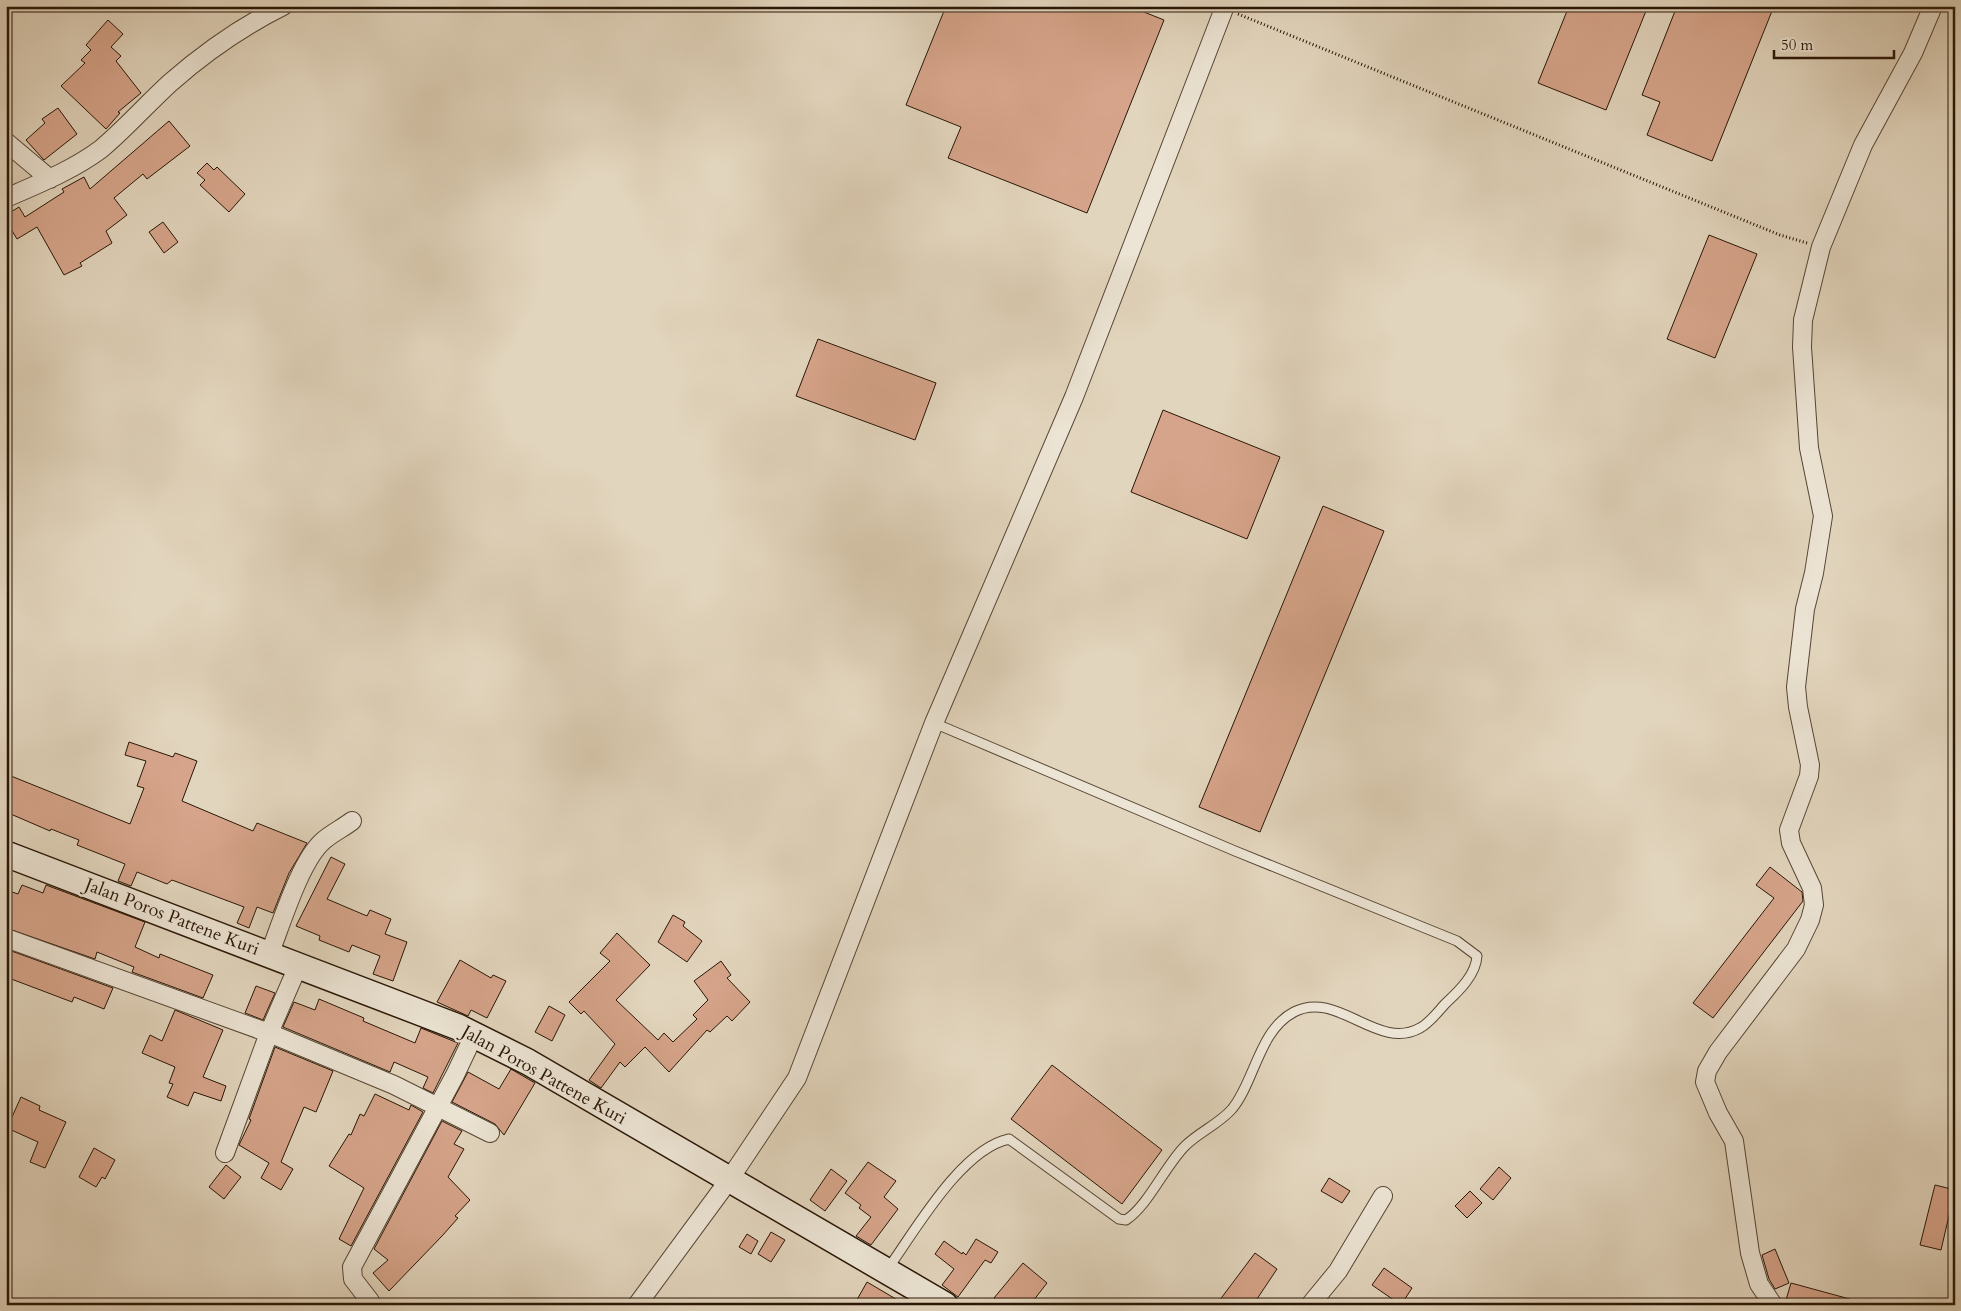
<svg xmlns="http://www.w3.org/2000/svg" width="1961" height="1311" font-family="Cardo,serif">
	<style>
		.water { fill: #97b7b9; stroke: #6b7771 }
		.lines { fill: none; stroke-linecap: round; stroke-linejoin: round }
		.shore { stroke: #606660; stroke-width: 1 }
		.building { fill: #d6a48a; stroke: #291606 }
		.lane-casing { stroke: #574634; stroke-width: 11 }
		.street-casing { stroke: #574634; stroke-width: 20 }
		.secondary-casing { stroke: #291606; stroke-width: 28 }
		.path { stroke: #291606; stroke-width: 3; stroke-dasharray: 1 2.5; stroke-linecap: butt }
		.lane { stroke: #ece4d4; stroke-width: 9 }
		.street { stroke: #ece4d4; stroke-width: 18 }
		.secondary { stroke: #ece4d4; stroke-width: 25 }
		.labels { text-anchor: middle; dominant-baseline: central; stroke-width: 5; stroke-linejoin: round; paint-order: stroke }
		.street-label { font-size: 18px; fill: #291606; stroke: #ece4d4 }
	</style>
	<rect width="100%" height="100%" fill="#e2d5bd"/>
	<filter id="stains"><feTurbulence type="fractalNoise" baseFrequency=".004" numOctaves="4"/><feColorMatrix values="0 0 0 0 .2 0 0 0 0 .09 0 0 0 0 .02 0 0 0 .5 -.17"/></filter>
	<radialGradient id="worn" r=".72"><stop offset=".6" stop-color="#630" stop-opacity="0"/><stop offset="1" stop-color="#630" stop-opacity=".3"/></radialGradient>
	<path class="water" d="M 6,1299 L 227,1303 L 231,1305 L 6,1305 Z"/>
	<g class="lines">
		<path class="shore" d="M 6,1304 L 75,1305"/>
	</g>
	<path class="building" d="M 946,6 L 1129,6 L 1164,20 L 1087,213 L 948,158 L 961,127 L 906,105 Z
		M 1569,6 L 1648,6 L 1606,110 L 1538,83 Z
		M 1677,6 L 1774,6 L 1712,161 L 1647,135 L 1660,102 L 1642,95 Z
		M 108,20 L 123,34 L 111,47 L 121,56 L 116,61 L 141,93 L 118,112 L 120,113 L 106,129 L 61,86 L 85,63 L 81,60 L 91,50 L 86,45 Z
		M 58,108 L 77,134 L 44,160 L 26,140 L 45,123 L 42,119 Z
		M 169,121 L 190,146 L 147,179 L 143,174 L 114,198 L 127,215 L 106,231 L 112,243 L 80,263 L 82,266 L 64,275 L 37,227 L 17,239 L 6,221 L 6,215 L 19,207 L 25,217 L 64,192 L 62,189 L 84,177 L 90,189 Z
		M 207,163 L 214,170 L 217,167 L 245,194 L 229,212 L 200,185 L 205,180 L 197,173 Z
		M 163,222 L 178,242 L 164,253 L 149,232 Z
		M 1709,235 L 1757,254 L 1715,358 L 1667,339 Z
		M 818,339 L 936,383 L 915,440 L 796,396 Z
		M 1163,410 L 1280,457 L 1247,539 L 1131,492 Z
		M 1323,506 L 1384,531 L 1260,832 L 1199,807 Z
		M 129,742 L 173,757 L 175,753 L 197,761 L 182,801 L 253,831 L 257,823 L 307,843 L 289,873 L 273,913 L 257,907 L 249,928 L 237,923 L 244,907 L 172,880 L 167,884 L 137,872 L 131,886 L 118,881 L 125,864 L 77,845 L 79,840 L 51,829 L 50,831 L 6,812 L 6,774 L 130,824 L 144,788 L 137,786 L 146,761 L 125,755 Z
		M 331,857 L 345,864 L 327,899 L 367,916 L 370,910 L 391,919 L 385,934 L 407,942 L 393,981 L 373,974 L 380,956 L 352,945 L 349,952 L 319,940 L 320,936 L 296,926 Z
		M 1770,867 L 1802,892 L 1803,901 L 1713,1018 L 1693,1003 L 1774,898 L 1756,885 Z
		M 22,885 L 43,893 L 46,885 L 145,922 L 135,947 L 159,958 L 160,954 L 213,975 L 203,998 L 132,972 L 134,967 L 97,952 L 95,959 L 6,928 L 6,890 L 18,894 Z
		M 673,915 L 685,922 L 683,926 L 702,941 L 687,962 L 658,942 Z
		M 617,933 L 650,965 L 616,1000 L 658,1040 L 664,1033 L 673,1042 L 697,1019 L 693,1015 L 708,1000 L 694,981 L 721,961 L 731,975 L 727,978 L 750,1002 L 732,1021 L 727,1016 L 710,1032 L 707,1030 L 669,1072 L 645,1047 L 625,1067 L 620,1062 L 601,1088 L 589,1080 L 615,1044 L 584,1011 L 581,1014 L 569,1002 L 610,961 L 600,953 Z
		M 6,949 L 113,988 L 104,1009 L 74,997 L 72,1002 L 6,977 Z
		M 460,960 L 491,978 L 493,975 L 506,981 L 487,1018 L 471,1010 L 468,1016 L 437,1002 Z
		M 256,986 L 275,993 L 263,1020 L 245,1013 Z
		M 319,999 L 364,1018 L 363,1021 L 415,1043 L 421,1028 L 458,1043 L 433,1093 L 423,1088 L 428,1077 L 394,1062 L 390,1072 L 283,1027 L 294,1002 L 315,1010 Z
		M 549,1006 L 565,1015 L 552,1041 L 535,1032 Z
		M 175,1010 L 223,1030 L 203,1077 L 226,1086 L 221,1101 L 194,1092 L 188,1106 L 167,1097 L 173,1084 L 169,1083 L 175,1067 L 142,1053 L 150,1035 L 162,1041 Z
		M 275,1047 L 333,1071 L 316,1112 L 304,1107 L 281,1162 L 293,1169 L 281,1190 L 261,1178 L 269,1163 L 239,1145 L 251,1120 L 249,1119 Z
		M 1052,1065 L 1162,1150 L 1122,1204 L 1011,1119 Z
		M 511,1069 L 535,1083 L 504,1135 L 495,1124 L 452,1102 L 468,1072 L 499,1089 Z
		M 375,1094 L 409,1110 L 411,1105 L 423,1112 L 351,1246 L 339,1239 L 364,1188 L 329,1166 L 349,1134 L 351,1135 L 360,1114 L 364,1116 Z
		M 21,1097 L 40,1106 L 39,1110 L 66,1122 L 45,1168 L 30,1162 L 38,1142 L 7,1128 Z
		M 442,1121 L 462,1131 L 454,1144 L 464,1149 L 448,1177 L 470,1200 L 455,1216 L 458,1218 L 442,1236 L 389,1291 L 373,1273 L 388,1260 L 374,1249 Z
		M 94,1148 L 115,1160 L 105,1179 L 102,1177 L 96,1187 L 79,1177 Z
		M 868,1162 L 896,1181 L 884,1197 L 898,1209 L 871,1245 L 856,1236 L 871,1217 L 859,1208 L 861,1205 L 845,1193 Z
		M 226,1165 L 241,1177 L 224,1199 L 209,1187 Z
		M 1499,1167 L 1511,1178 L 1493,1200 L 1480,1189 Z
		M 831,1169 L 847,1181 L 825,1211 L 810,1200 Z
		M 1329,1178 L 1350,1191 L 1342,1203 L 1321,1191 Z
		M 1935,1185 L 1955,1190 L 1941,1250 L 1920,1245 Z
		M 1470,1191 L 1482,1203 L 1467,1218 L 1455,1206 Z
		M 771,1232 L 785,1240 L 771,1262 L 758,1254 Z
		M 747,1234 L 758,1241 L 751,1254 L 739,1247 Z
		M 976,1239 L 998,1252 L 991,1263 L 985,1260 L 958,1297 L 942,1285 L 954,1269 L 935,1254 L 944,1241 L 962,1254 L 963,1252 L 966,1255 Z
		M 1775,1249 L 1789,1283 L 1775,1289 L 1769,1279 L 1762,1255 Z
		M 1255,1253 L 1277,1269 L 1253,1305 L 1216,1305 Z
		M 1023,1263 L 1047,1283 L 1030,1305 L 1002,1305 L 994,1298 Z
		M 1384,1268 L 1412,1288 L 1401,1305 L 1372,1285 Z
		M 867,1282 L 906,1305 L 854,1305 Z
		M 1791,1283 L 1857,1301 L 1857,1305 L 1803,1305 L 1786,1300 Z"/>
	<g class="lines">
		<defs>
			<path id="lane" d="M 887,1270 C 915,1231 961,1149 1009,1139 L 1119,1219 L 1126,1220 C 1148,1206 1165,1166 1185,1146 C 1199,1132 1219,1124 1232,1109 C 1255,1081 1259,1030 1294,1012 C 1337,989 1378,1052 1420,1028 C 1430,1023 1439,1010 1447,1002 C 1460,990 1476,974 1477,956 L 1457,941 L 1235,851 L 934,723"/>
			<path id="street" d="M 6,142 L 50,179
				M 6,198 C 38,184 73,170 101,149 C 125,129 147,104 170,83 C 204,53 243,26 283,6
				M 6,938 L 269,1033 L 394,1085 L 490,1133
				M 269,955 C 281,925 300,861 323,841 C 332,833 343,828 352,821
				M 225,1153 L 269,1033 L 298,966
				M 370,1301 L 353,1279 L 352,1267 L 455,1075 L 474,1035
				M 637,1305 L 729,1180 L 797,1078 L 934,723 L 1074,397 L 1225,6
				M 1310,1305 L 1338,1271 L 1383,1196
				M 1773,1305 L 1759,1284 L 1750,1253 L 1734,1141 L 1718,1113 L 1705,1082 L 1707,1071 L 1718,1052 L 1796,949 L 1810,920 L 1814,905 L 1812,888 L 1791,843 L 1789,830 L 1809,776 L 1810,765 L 1798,707 L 1796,687 L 1805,609 L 1814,573 L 1823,516 L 1809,448 L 1802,347 L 1803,320 L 1821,247 L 1863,145 L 1913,53 L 1933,6"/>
			<path id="secondary" d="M 6,854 L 458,1027 L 528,1062 L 945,1305"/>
		</defs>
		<use href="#lane" class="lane-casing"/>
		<use href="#street" class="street-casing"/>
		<use href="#secondary" class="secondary-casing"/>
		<path class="path" d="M 1238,14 L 1780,235 L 1807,243"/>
		<use href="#lane" class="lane"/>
		<use href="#street" class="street"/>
		<use href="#secondary" class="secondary"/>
	</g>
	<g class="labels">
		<g class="street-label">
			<text transform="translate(172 917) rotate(21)">Jalan Poros Pattene Kuri</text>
			<text transform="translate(544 1075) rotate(29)">Jalan Poros Pattene Kuri</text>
		</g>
	</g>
	<rect width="1961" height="1311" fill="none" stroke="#e2d5bd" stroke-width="25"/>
	<rect x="8" y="8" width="1946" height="1296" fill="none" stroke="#291606" stroke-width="2.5"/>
	<rect x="12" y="12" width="1936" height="1286" fill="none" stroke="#291606"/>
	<path d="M1774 50v8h120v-8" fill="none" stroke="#291606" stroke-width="2.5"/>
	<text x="1781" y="50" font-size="15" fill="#291606" stroke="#ece4d4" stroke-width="4" paint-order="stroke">50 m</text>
	<rect width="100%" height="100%" filter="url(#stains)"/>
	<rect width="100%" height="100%" fill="url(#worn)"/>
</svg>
